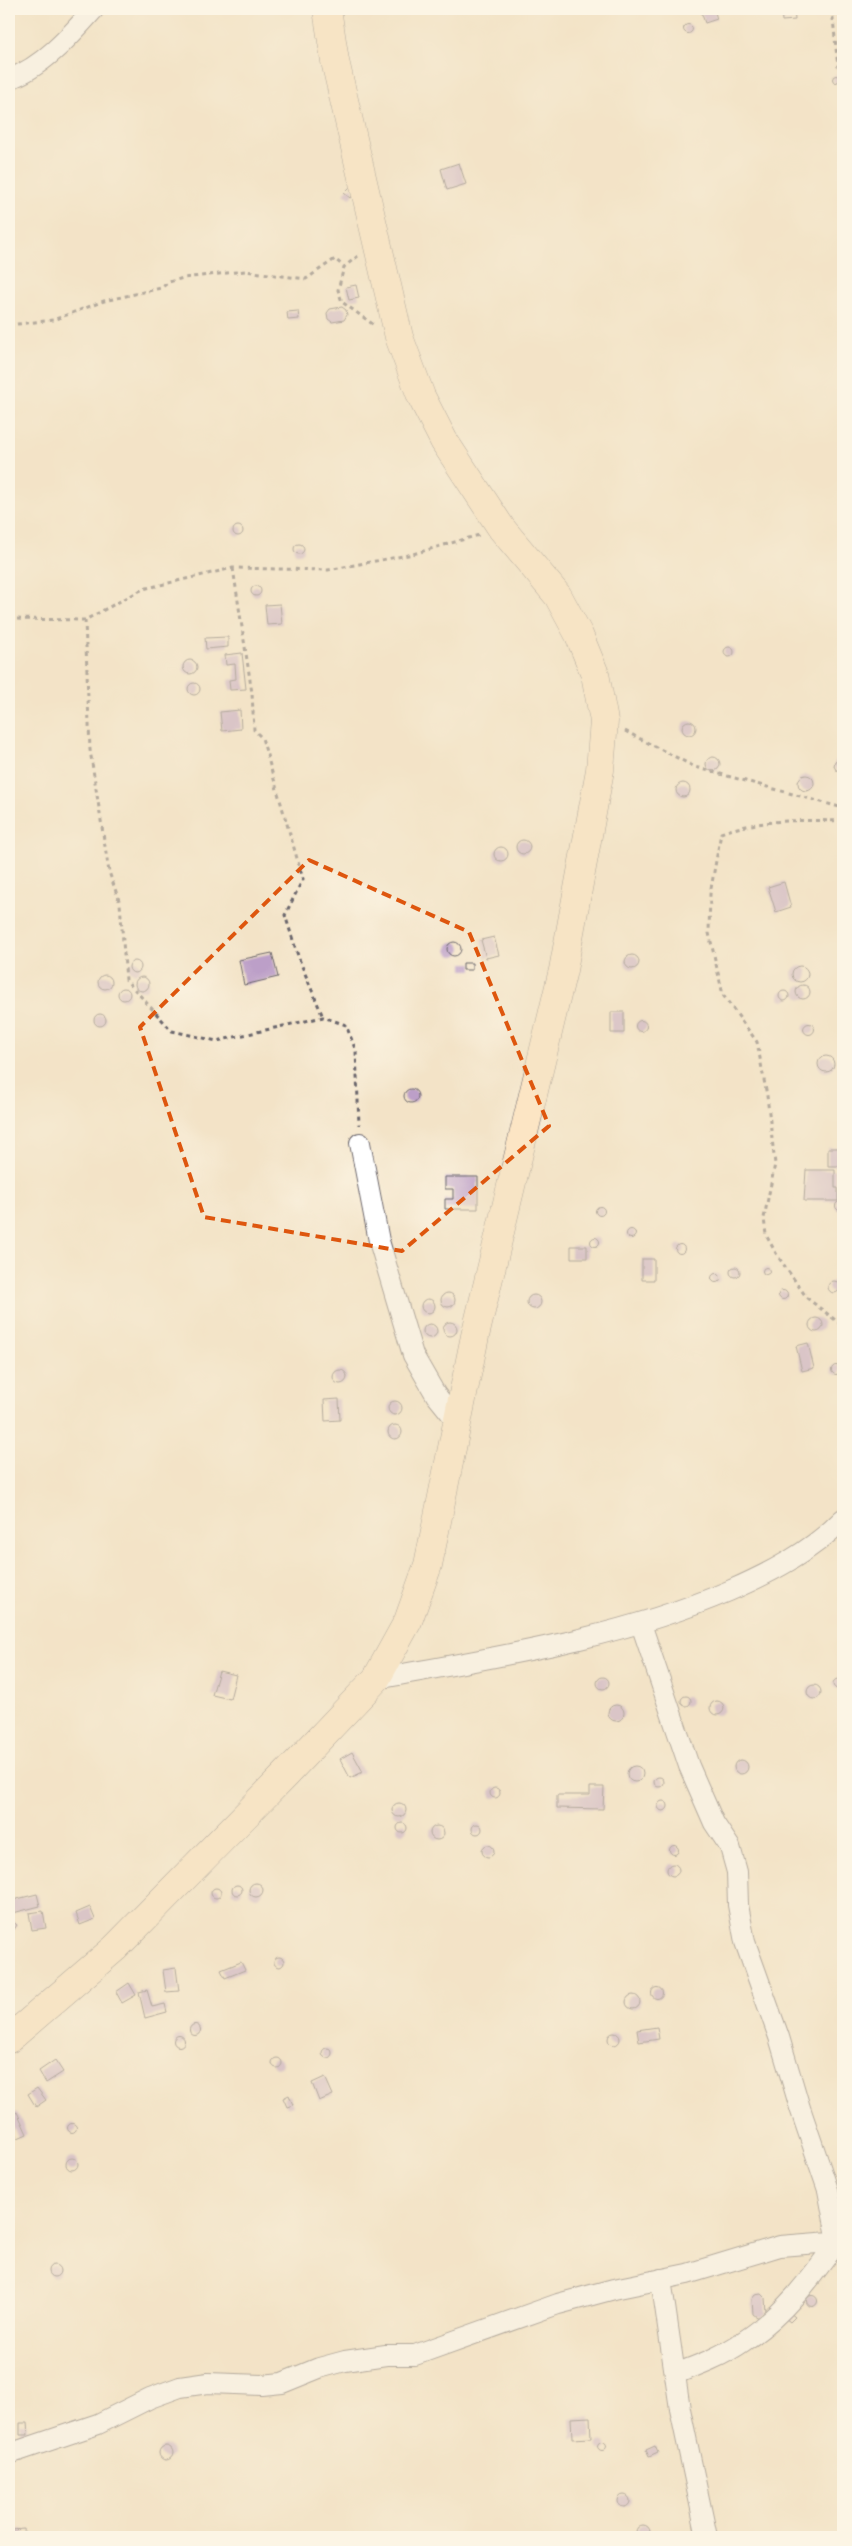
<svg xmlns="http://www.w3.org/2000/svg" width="852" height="2546" font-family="Sriracha,sans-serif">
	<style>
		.building { fill: #bc9fc8 }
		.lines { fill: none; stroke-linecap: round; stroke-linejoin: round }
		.street-casing { stroke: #6b666c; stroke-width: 22 }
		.secondary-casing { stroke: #6b666c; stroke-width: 29 }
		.path { stroke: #6b666c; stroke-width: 3; stroke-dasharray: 4 4; stroke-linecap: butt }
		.street { stroke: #fff; stroke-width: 20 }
		.secondary { stroke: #fce5c4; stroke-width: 28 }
		.marked { fill: none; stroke: #de560e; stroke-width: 4; stroke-dasharray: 10 6; stroke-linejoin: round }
	</style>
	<rect width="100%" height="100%" fill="#fcf5e5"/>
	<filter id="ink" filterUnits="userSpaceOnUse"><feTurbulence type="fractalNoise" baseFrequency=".02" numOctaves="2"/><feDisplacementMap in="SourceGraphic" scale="10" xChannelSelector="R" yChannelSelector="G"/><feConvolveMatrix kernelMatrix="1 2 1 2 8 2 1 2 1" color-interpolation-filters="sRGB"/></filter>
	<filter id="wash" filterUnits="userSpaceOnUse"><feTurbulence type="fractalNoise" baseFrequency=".0096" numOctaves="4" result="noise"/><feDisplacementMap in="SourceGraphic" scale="20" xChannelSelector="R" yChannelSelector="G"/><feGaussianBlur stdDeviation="1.12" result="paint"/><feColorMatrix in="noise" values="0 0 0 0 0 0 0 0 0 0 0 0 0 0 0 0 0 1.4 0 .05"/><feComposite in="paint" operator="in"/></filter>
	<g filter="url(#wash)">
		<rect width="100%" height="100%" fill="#f3e3c7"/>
		<g id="blocks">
			<path class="building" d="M 700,9 L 714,9 L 717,19 L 705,23 Z
				M 781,9 L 794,9 L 795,20 L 782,21 Z
				M683.5 29a4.5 4.5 0 1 1 9 0a4.5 4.5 0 1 1-9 0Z
				M832.5 79a3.5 3.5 0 1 1 7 0a3.5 3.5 0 1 1-7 0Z
				M 459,163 L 466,184 L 447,190 L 441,169 Z
				M 349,188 L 353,188 L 353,196 L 350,198 L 344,193 Z
				M 356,285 L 359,298 L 349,300 L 346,287 Z
				M 342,307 L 346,310 L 347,315 L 344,320 L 332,322 L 328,319 L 327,313 L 330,309 Z
				M 298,311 L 299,319 L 288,320 L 287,312 Z
				M233 531a5 5 0 1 1 10 0a5 5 0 1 1-10 0Z
				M294 549a5 5 0 1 1 10 0a5 5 0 1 1-10 0Z
				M251 591a5 5 0 1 1 10 0a5 5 0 1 1-10 0Z
				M 280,604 L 282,624 L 267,625 L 265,605 Z
				M 228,637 L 228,647 L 206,649 L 205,638 Z
				M724 652a5 5 0 1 1 10 0a5 5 0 1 1-10 0Z
				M 242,653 L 246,689 L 230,690 L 229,680 L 236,679 L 235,664 L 226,665 L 225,655 Z
				M183 667a7 7 0 1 1 14 0a7 7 0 1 1-14 0Z
				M188 689a6 6 0 1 1 12 0a6 6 0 1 1-12 0Z
				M 240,710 L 241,729 L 222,731 L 220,712 Z
				M682 728a7 7 0 1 1 14 0a7 7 0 1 1-14 0Z
				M706 764a7 7 0 1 1 14 0a7 7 0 1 1-14 0Z
				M 839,759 L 843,760 L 843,770 L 841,771 L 836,770 L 834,766 L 835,761 Z
				M798 783a8 8 0 1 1 16 0a8 8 0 1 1-16 0Z
				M676 790a7 7 0 1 1 14 0a7 7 0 1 1-14 0Z
				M516 847a7 7 0 1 1 14 0a7 7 0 1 1-14 0Z
				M494 854a7 7 0 1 1 14 0a7 7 0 1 1-14 0Z
				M 784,882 L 791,907 L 776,912 L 768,887 Z
				M 494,937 L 499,955 L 486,958 L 481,940 Z
				M447 949a7 7 0 1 1 14 0a7 7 0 1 1-14 0Z
				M 272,953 L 278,977 L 244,985 L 239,960 Z
				M625 962a7 7 0 1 1 14 0a7 7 0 1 1-14 0Z
				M129 967a6 6 0 1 1 12 0a6 6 0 1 1-12 0Z
				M 463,963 L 472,963 L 472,970 L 463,970 Z
				M792 974a8 8 0 1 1 16 0a8 8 0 1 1-16 0Z
				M98 982a7 7 0 1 1 14 0a7 7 0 1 1-14 0Z
				M135 984a7 7 0 1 1 14 0a7 7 0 1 1-14 0Z
				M796 992a7 7 0 1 1 14 0a7 7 0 1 1-14 0Z
				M118 994a6 6 0 1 1 12 0a6 6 0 1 1-12 0Z
				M779 996a5 5 0 1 1 10 0a5 5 0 1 1-10 0Z
				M 611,1012 L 624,1012 L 624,1033 L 611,1033 Z
				M94 1020a6 6 0 1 1 12 0a6 6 0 1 1-12 0Z
				M635.5 1026a5.5 5.5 0 1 1 11 0a5.5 5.5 0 1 1-11 0Z
				M803.5 1029a5.5 5.5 0 1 1 11 0a5.5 5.5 0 1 1-11 0Z
				M 838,1055 L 843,1055 L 843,1069 L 838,1069 Z
				M818 1064a8 8 0 1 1 16 0a8 8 0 1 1-16 0Z
				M404 1096a7 7 0 1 1 14 0a7 7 0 1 1-14 0Z
				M 828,1148 L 843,1148 L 843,1166 L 828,1166 Z
				M 806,1170 L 835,1170 L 835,1188 L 838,1188 L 838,1201 L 804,1201 Z
				M 445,1177 L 478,1177 L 478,1209 L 445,1209 L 445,1199 L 453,1199 L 453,1189 L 445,1189 Z
				M835.5 1206a4.5 4.5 0 1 1 9 0a4.5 4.5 0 1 1-9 0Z
				M595.5 1211a4.5 4.5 0 1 1 9 0a4.5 4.5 0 1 1-9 0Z
				M626.5 1234a4.5 4.5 0 1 1 9 0a4.5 4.5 0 1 1-9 0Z
				M590.5 1242a4.5 4.5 0 1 1 9 0a4.5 4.5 0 1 1-9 0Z
				M675.5 1249a4.5 4.5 0 1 1 9 0a4.5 4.5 0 1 1-9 0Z
				M 571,1246 L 587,1246 L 587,1258 L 571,1258 Z
				M 642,1259 L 654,1259 L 654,1280 L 642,1280 Z
				M730 1272a5 5 0 1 1 10 0a5 5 0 1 1-10 0Z
				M762.5 1271a3.5 3.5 0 1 1 7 0a3.5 3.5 0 1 1-7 0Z
				M711.5 1278a4.5 4.5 0 1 1 9 0a4.5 4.5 0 1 1-9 0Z
				M828 1287a6 6 0 1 1 12 0a6 6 0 1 1-12 0Z
				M778.5 1295a4.5 4.5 0 1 1 9 0a4.5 4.5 0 1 1-9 0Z
				M441 1300a7 7 0 1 1 14 0a7 7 0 1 1-14 0Z
				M527 1302a7 7 0 1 1 14 0a7 7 0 1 1-14 0Z
				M421 1306a7 7 0 1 1 14 0a7 7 0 1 1-14 0Z
				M809 1325a7 7 0 1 1 14 0a7 7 0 1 1-14 0Z
				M443 1329a7 7 0 1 1 14 0a7 7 0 1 1-14 0Z
				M423 1331a7 7 0 1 1 14 0a7 7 0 1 1-14 0Z
				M 808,1343 L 814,1368 L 802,1371 L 796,1346 Z
				M831.5 1370a4.5 4.5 0 1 1 9 0a4.5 4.5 0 1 1-9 0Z
				M333 1377a7 7 0 1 1 14 0a7 7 0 1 1-14 0Z
				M 339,1399 L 340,1420 L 325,1421 L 324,1400 Z
				M388 1408a7 7 0 1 1 14 0a7 7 0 1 1-14 0Z
				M388 1432a7 7 0 1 1 14 0a7 7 0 1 1-14 0Z
				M 219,1671 L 236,1675 L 230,1699 L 212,1695 Z
				M597 1683a6 6 0 1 1 12 0a6 6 0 1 1-12 0Z
				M833 1684a5 5 0 1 1 10 0a5 5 0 1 1-10 0Z
				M807 1692a7 7 0 1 1 14 0a7 7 0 1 1-14 0Z
				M681 1701a5 5 0 1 1 10 0a5 5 0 1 1-10 0Z
				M710 1708a7 7 0 1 1 14 0a7 7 0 1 1-14 0Z
				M608 1713a8 8 0 1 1 16 0a8 8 0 1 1-16 0Z
				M 352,1752 L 363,1772 L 350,1778 L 340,1759 Z
				M734 1767a7 7 0 1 1 14 0a7 7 0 1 1-14 0Z
				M627 1774a8 8 0 1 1 16 0a8 8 0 1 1-16 0Z
				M654 1782a5 5 0 1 1 10 0a5 5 0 1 1-10 0Z
				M 590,1787 L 604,1787 L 603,1809 L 557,1808 L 557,1795 L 590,1795 Z
				M490 1793a5 5 0 1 1 10 0a5 5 0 1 1-10 0Z
				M658 1806a5 5 0 1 1 10 0a5 5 0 1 1-10 0Z
				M392 1810a7 7 0 1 1 14 0a7 7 0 1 1-14 0Z
				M397 1828a5 5 0 1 1 10 0a5 5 0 1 1-10 0Z
				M472 1829a5 5 0 1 1 10 0a5 5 0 1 1-10 0Z
				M430 1833a7 7 0 1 1 14 0a7 7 0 1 1-14 0Z
				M482 1851a6 6 0 1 1 12 0a6 6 0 1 1-12 0Z
				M669.5 1850a4.5 4.5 0 1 1 9 0a4.5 4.5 0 1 1-9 0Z
				M667 1870a6 6 0 1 1 12 0a6 6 0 1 1-12 0Z
				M249 1890a7 7 0 1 1 14 0a7 7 0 1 1-14 0Z
				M232 1890a5 5 0 1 1 10 0a5 5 0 1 1-10 0Z
				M211 1893a5 5 0 1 1 10 0a5 5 0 1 1-10 0Z
				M 37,1894 L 40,1906 L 9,1914 L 9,1901 Z
				M 90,1907 L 95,1919 L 80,1925 L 76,1913 Z
				M 43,1911 L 46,1928 L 32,1930 L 29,1913 Z
				M 11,1920 L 17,1925 L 13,1931 L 9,1929 L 9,1922 Z
				M274 1962a5 5 0 1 1 10 0a5 5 0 1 1-10 0Z
				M 241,1962 L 245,1970 L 225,1978 L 221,1970 Z
				M 176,1968 L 179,1991 L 166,1992 L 163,1970 Z
				M 129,1983 L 136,1995 L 122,2003 L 116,1992 Z
				M651.5 1993a5.5 5.5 0 1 1 11 0a5.5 5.5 0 1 1-11 0Z
				M 147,1990 L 152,2007 L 165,2004 L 167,2012 L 145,2018 L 139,1992 Z
				M626 2002a7 7 0 1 1 14 0a7 7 0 1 1-14 0Z
				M189.5 2030a5.5 5.5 0 1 1 11 0a5.5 5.5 0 1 1-11 0Z
				M 657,2027 L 659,2039 L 639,2042 L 637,2030 Z
				M608 2039a6 6 0 1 1 12 0a6 6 0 1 1-12 0Z
				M173.5 2041a5.5 5.5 0 1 1 11 0a5.5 5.5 0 1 1-11 0Z
				M322 2053a5 5 0 1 1 10 0a5 5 0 1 1-10 0Z
				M272 2063a5 5 0 1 1 10 0a5 5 0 1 1-10 0Z
				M 55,2060 L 63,2072 L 46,2083 L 39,2071 Z
				M 325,2077 L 333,2095 L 319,2101 L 312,2083 Z
				M 37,2088 L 46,2100 L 36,2107 L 28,2094 Z
				M 289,2095 L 293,2105 L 287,2107 L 283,2098 Z
				M 17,2112 L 27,2134 L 18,2138 L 9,2117 Z
				M67.5 2128a4.5 4.5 0 1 1 9 0a4.5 4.5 0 1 1-9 0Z
				M66 2164a6 6 0 1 1 12 0a6 6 0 1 1-12 0Z
				M48 2271a6 6 0 1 1 12 0a6 6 0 1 1-12 0Z
				M 761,2294 L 765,2298 L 766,2313 L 762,2317 L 757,2317 L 753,2314 L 752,2299 L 755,2295 Z
				M806.5 2301a5.5 5.5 0 1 1 11 0a5.5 5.5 0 1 1-11 0Z
				M 789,2312 L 795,2317 L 790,2322 L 785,2318 Z
				M 590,2417 L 591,2438 L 572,2439 L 571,2418 Z
				M 20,2423 L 27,2423 L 28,2435 L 20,2435 Z
				M597.5 2446a4.5 4.5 0 1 1 9 0a4.5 4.5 0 1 1-9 0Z
				M 655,2446 L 658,2453 L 649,2457 L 646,2450 Z
				M159 2453a7 7 0 1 1 14 0a7 7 0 1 1-14 0Z
				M618 2501a6 6 0 1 1 12 0a6 6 0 1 1-12 0Z
				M636 2532a7 7 0 1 1 14 0a7 7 0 1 1-14 0Z
				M 24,2529 L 25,2537 L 11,2537 L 11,2530 Z"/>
		</g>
	</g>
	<g filter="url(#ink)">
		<use href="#blocks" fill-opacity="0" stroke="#6b666c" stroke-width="1"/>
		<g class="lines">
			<defs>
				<path id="street" d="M 9,79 C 42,68 71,35 94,9
					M 360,1143 L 379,1241 L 413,1355 L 436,1395 L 457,1421
					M 641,1624 L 689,1766 L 714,1823 L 730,1847 L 737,1872 L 738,1905 L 745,1942 L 779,2037 L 800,2108 L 828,2190 L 838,2241 C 811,2278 783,2316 744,2341 C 723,2356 699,2365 675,2374
					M 376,1679 C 495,1657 617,1639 729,1591 C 770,1573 811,1552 843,1519
					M 661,2279 L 680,2409 L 707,2537
					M 9,2454 L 98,2424 L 150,2398 L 180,2387 L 208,2383 L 262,2385 L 282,2383 L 319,2368 L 345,2361 L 386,2355 L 415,2355 L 558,2304 L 614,2289 L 687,2274 L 780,2246 L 843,2241"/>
				<path id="secondary" d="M 9,2039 L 115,1948 L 285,1775 L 376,1679 L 408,1621 L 428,1565 L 475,1336 L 563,970 L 600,770 L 604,721 L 595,674 L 579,635 L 558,596 L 502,529 L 444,441 L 421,396 L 399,337 L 335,61 L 327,9"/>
			</defs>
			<use href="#street" class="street-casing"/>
			<use href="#secondary" class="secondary-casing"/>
			<path class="path" d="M 832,9 L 838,67
				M 358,256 L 344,267 L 338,290 L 342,302 L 374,325
				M 9,325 L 53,320 L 104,301 L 161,288 L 169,282 L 183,278 L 245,271 L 306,279 L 335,259 L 344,267
				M 233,568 L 252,693 L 254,730 L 262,738 L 303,879 L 285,915 L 299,959 L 323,1017
				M 9,619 L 85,620 L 143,589 L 233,568 L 328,570 L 413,554 L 479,535
				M 85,620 L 90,750 L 109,872 L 120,903 L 126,980 L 172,1031 L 217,1041 L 323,1017 L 346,1025 L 356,1051 L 359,1125
				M 625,731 L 695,767 L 843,808
				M 843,821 C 802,820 760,819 721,833 L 710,894 L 709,933 L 723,995 L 757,1042 L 767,1096 L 775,1164 L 764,1218 L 766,1235 L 777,1255 L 807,1298 L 843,1326"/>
			<use href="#street" class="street"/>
			<use href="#secondary" class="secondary"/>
		</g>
	</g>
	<path d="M0 0H852V2546H0ZM 309,860 L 469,932 L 549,1126 L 402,1251 L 204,1217 L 140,1027 Z" fill="#f3e3c7" fill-opacity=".55" fill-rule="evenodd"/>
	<path class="marked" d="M 309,860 L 469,932 L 549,1126 L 402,1251 L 204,1217 L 140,1027 Z"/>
	<rect width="852" height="2546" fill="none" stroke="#fcf5e5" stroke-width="30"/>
</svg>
